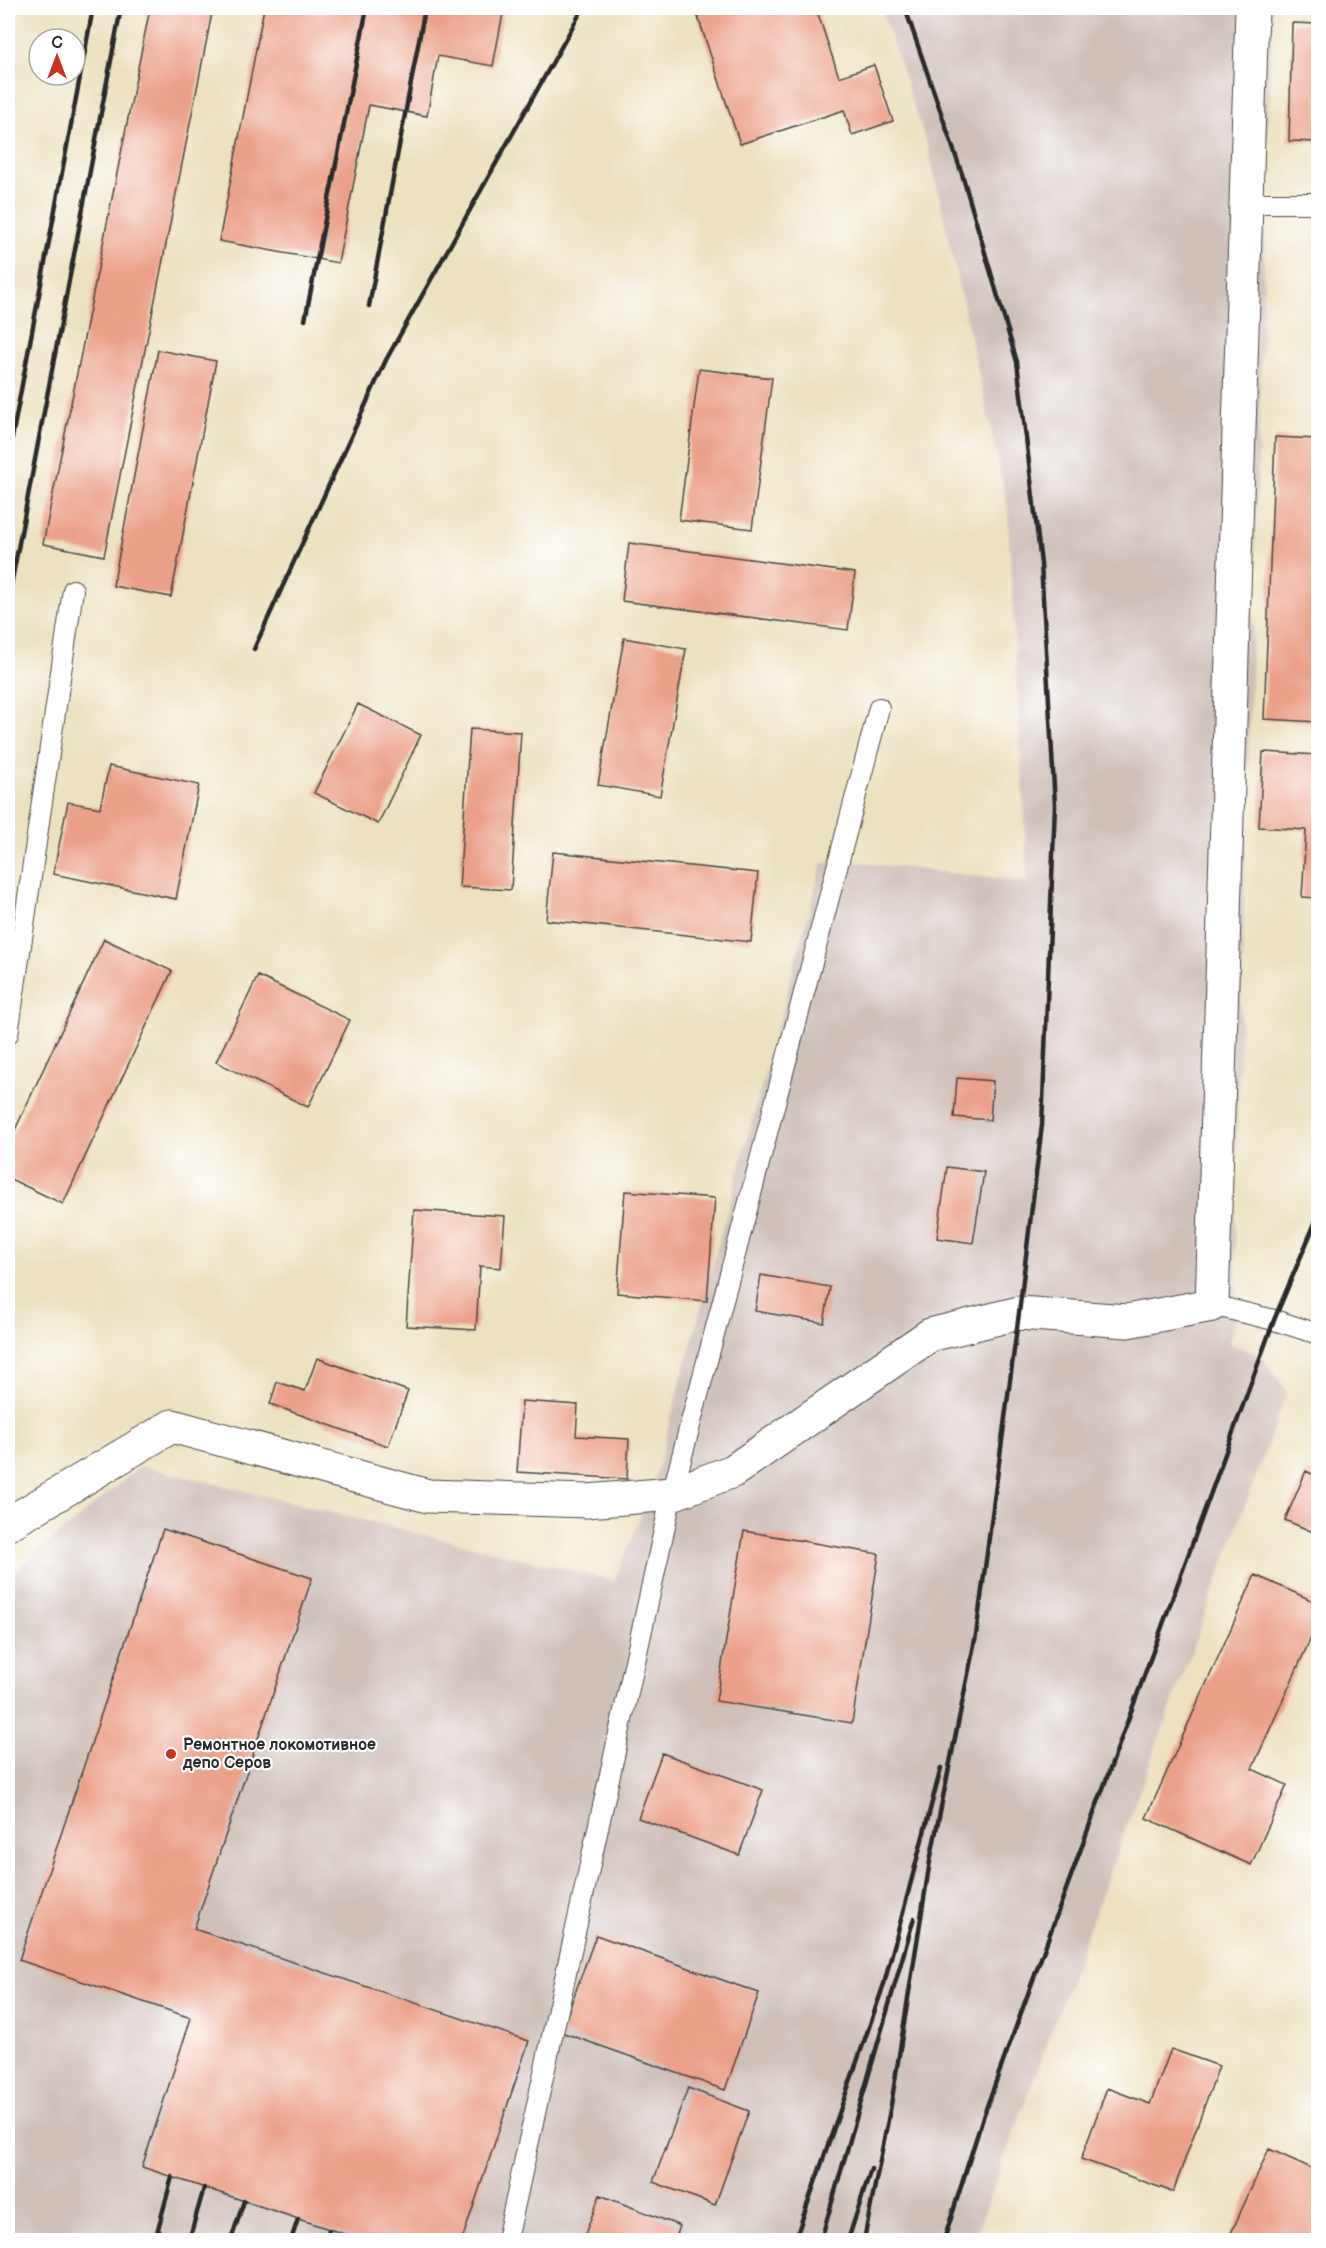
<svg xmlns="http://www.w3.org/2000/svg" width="1326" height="2248" font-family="'Balsamiq Sans',sans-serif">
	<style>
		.industrial { fill: #cfc0ba }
		.building { fill: #eba089 }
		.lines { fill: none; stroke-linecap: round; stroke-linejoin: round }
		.service-casing { stroke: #484641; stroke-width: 22 }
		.minor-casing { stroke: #484641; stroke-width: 35 }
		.service { stroke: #fff; stroke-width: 20 }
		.minor { stroke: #fff; stroke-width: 33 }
		.rail { stroke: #2b2b2b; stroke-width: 4.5 }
		.poi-dot { fill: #c8321e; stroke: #fff; stroke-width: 2 }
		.labels { text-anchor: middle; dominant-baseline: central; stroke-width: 4.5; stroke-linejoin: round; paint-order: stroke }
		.poi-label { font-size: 16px; font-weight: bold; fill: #2b2b2b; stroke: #fff; text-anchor: start }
	</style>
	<rect width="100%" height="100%" fill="#fff"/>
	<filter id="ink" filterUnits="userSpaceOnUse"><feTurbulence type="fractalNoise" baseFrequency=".0167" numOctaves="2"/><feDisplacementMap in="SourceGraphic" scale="12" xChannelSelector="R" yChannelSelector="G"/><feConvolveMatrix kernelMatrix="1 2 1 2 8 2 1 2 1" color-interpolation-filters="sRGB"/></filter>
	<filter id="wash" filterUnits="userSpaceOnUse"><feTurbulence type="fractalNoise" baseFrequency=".008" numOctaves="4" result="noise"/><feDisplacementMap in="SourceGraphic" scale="24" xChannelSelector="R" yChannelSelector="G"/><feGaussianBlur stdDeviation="1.35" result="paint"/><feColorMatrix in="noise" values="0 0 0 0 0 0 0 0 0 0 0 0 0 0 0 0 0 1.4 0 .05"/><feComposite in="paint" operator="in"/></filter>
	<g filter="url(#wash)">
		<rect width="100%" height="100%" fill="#ece1c0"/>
		<path class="industrial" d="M 881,8 L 1272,8 L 1235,1198 L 1237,1312 L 1229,1343 L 1261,1356 L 1287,1392 L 974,2240 L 8,2240 L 8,1577 L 141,1466 L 614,1581 L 650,1495 L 822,864 L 839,860 L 1028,882 L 1007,500 L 928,148 Z"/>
		<g id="blocks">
			<path class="building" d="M 150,8 L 213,8 L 104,556 L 43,544 Z
				M 264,8 L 504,8 L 493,66 L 438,56 L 427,116 L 369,105 L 338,263 L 219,241 Z
				M 695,8 L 816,8 L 839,77 L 874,65 L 893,121 L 852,135 L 844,110 L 740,144 Z
				M 1292,23 L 1318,24 L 1318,142 L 1289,141 Z
				M 158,350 L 216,361 L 171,597 L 113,586 Z
				M 699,369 L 772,378 L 752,529 L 679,520 Z
				M 1275,437 L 1318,439 L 1318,722 L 1264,719 Z
				M 629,543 L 855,573 L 848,630 L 622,601 Z
				M 624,638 L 686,649 L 660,796 L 598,785 Z
				M 358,704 L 421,735 L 378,824 L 314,793 Z
				M 470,729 L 521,732 L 511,890 L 459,887 Z
				M 1263,752 L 1318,755 L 1318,898 L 1302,897 L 1306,830 L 1259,827 Z
				M 109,766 L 199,785 L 176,899 L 53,874 L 68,802 L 100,808 Z
				M 553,852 L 758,873 L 751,942 L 546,920 Z
				M 104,939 L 172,971 L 63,1204 L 8,1178 L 8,1145 Z
				M 258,976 L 350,1020 L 308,1107 L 216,1062 Z
				M 957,1078 L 993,1081 L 990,1120 L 954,1117 Z
				M 947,1167 L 984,1172 L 973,1243 L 937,1238 Z
				M 625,1191 L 715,1198 L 707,1301 L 617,1293 Z
				M 414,1210 L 505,1216 L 501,1268 L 480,1266 L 476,1330 L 406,1326 Z
				M 761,1275 L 830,1287 L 824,1323 L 755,1311 Z
				M 317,1358 L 408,1391 L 388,1446 L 270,1404 L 277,1382 L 305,1391 Z
				M 522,1401 L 578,1405 L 576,1436 L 629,1439 L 627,1479 L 517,1472 Z
				M 1306,1471 L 1318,1477 L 1318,1534 L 1285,1520 Z
				M 163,1529 L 312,1578 L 194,1929 L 529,2041 L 462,2240 L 362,2240 L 142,2167 L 191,2018 L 19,1960 Z
				M 744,1531 L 879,1554 L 852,1723 L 716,1701 Z
				M 1255,1575 L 1318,1603 L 1318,1622 L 1252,1769 L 1287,1785 L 1251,1865 L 1146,1818 Z
				M 662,1753 L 763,1790 L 739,1855 L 638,1818 Z
				M 596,1935 L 759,1993 L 725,2090 L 561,2032 Z
				M 1171,2049 L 1219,2066 L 1173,2192 L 1081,2159 L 1107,2088 L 1150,2104 Z
				M 688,2088 L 749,2111 L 715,2205 L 653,2182 Z
				M 1269,2149 L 1318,2171 L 1318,2240 L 1228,2240 Z
				M 600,2195 L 680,2226 L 675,2240 L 600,2240 L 585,2234 Z"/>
		</g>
	</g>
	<g filter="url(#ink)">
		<use href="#blocks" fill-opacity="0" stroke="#484641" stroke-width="1.5"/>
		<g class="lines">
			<defs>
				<path id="service" d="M 1246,203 L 1318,203
					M 8,1034 L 73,590
					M 1212,1305 L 1274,1320 L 1318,1334
					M 507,2240 L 672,1494 L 879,708"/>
				<path id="minor" d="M 8,1524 L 172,1426 L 428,1496 L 587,1501 L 672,1494 L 733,1471 L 930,1335 L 1019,1313 L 1127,1321 L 1212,1305 L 1252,8"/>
			</defs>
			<use href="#service" class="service-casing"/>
			<use href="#minor" class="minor-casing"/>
			<use href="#service" class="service"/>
			<use href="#minor" class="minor"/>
			<path class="rail" d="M 369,306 L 425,8
				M 305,320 L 367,8
				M 8,459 L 93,8
				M 8,601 L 121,8
				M 254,649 L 386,360 L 583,8
				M 155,2240 L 172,2177
				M 189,2240 L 204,2188
				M 231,2240 L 244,2201
				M 291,2240 L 298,2219
				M 325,2240 L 329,2230
				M 795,2240 L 884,1984 L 941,1768
				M 821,2240 L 914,1918
				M 848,2240 L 871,2169
				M 864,2240 L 891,2105 L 930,1861 L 976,1635 L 1019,1313 L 1042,1125 L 1055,805 L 1041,564 L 1017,362 L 962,174 L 905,8
				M 944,2240 L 983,2117 L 1274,1320 L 1318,1216"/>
		</g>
	</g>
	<circle class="poi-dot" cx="171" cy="1754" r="6"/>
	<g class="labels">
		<g class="poi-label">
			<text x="183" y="1745">Ремонтное локомотивное<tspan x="183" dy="18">депо Серов</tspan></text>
		</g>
	</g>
	<rect width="1326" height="2248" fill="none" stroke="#fff" stroke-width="30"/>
	<g transform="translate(57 57)"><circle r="28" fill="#ffffff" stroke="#aaaaaa" stroke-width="1.5"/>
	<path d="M0-4.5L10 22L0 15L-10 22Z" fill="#c8321e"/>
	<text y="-9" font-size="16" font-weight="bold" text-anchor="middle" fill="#2b2b2b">С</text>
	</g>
</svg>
